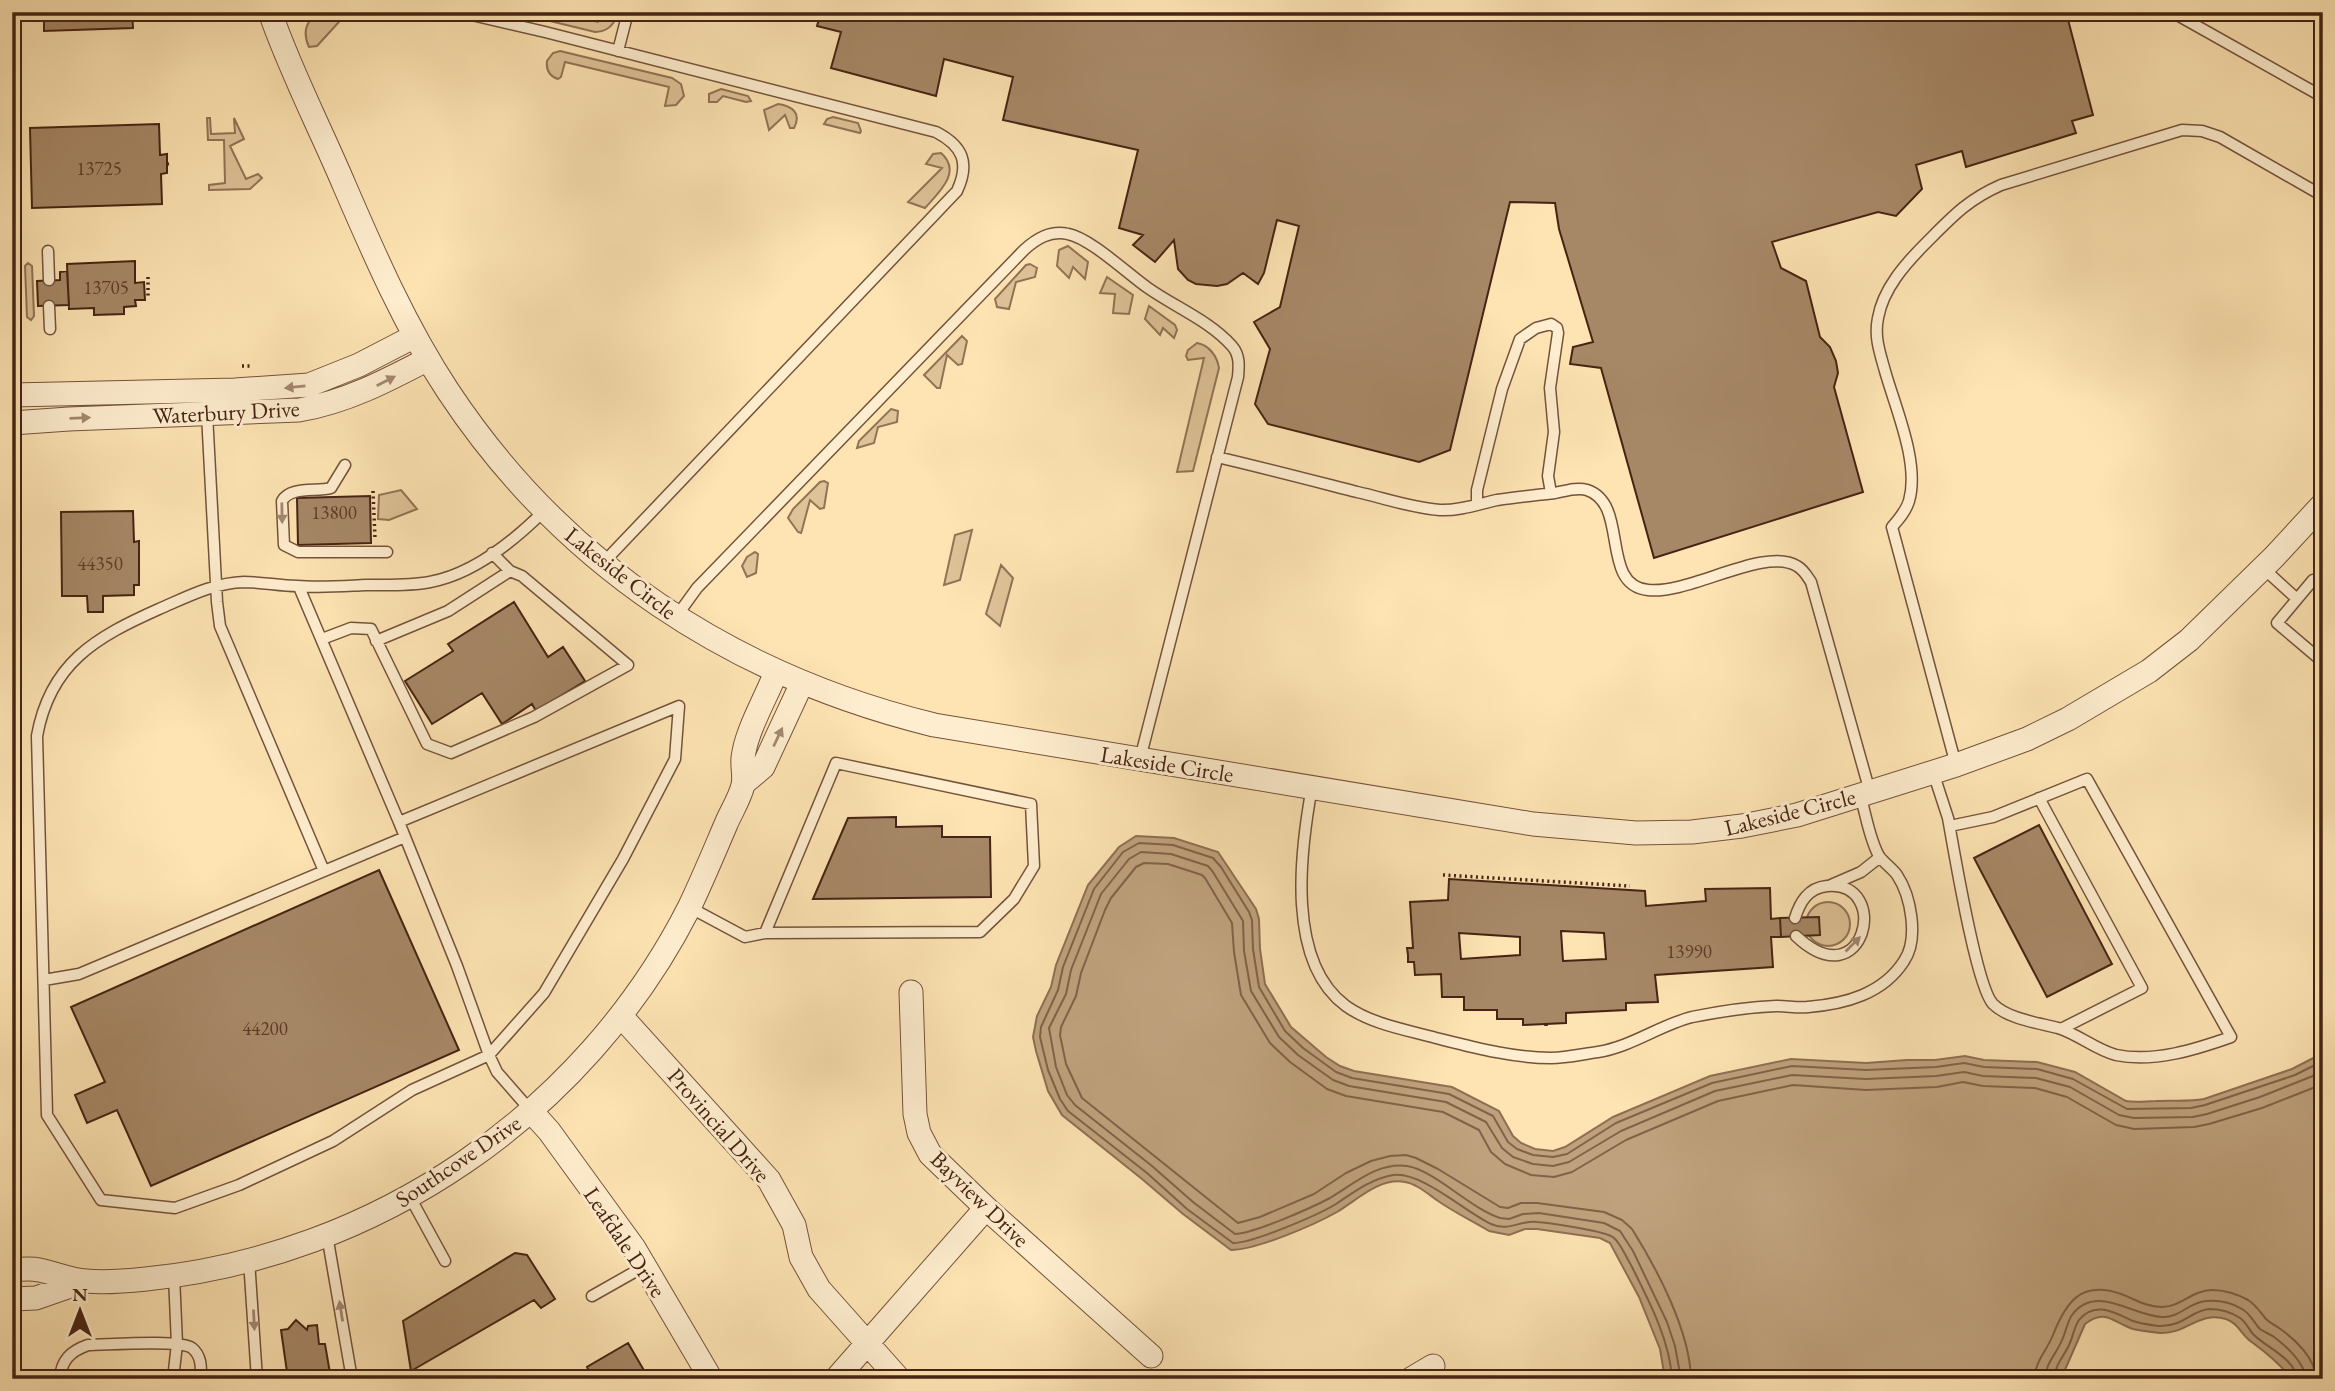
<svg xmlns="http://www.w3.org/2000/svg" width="2335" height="1391" font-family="'EB Garamond',serif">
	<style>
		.green { fill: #dfc398; stroke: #927356; stroke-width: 2 }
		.water { fill: #bfa27d; stroke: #8f6f53; stroke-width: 2 }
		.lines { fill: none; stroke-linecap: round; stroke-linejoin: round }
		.shore { stroke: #826248; stroke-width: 2 }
		.building { fill: #a68766; stroke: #462313; stroke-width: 2; fill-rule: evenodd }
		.service-casing { stroke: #74533b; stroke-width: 13 }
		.minor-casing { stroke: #74533b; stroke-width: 25 }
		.path { stroke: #462313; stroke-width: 3.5; stroke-dasharray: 2 3.5; stroke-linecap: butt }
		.service { stroke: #feedce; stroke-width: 10 }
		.minor { stroke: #feedce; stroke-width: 23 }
		.oneway { fill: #a28870 }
		.labels { text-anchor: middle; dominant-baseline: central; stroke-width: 6; stroke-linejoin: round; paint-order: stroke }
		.number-label { font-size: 19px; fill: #5e3c28 }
		.street-label { font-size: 23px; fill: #462313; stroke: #feedce }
	</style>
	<rect width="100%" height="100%" fill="#fee4b3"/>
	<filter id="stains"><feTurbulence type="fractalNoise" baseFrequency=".00286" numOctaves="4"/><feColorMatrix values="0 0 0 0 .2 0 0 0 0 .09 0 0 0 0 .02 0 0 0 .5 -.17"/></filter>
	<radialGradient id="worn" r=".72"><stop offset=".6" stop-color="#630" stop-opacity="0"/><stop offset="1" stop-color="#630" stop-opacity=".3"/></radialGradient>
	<path class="green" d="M 322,12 L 348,12 L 317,46 L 309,47 C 302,32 306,18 322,12 Z
		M 513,12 L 559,12 L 598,22 L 607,12 L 618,12 L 618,14 C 614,25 607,32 595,32 Z
		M 560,51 L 672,78 L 681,84 L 684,96 L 676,105 L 665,106 L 669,87 L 565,62 L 561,77 L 558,79 C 549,76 546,70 547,61 L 553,53 Z
		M 721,89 L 748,96 L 751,101 L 746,102 L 723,96 L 717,102 L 709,102 L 709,94 Z
		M 778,104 C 792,106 802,113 794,128 L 790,128 L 785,115 L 769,130 L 764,110 Z
		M 833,117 L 858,123 L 861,131 L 860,133 L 824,124 L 827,119 Z
		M 207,118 L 210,118 L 211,134 L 235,133 L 234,118 L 244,139 L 230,146 L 246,179 L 258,174 L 262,178 L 250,189 L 209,190 L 209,185 L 225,183 L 224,140 L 208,140 Z
		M 941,153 C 963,172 938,193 925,208 L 908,202 L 942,168 L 926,164 L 933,154 Z
		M 1068,246 L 1088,262 L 1085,279 L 1073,267 L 1069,278 L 1057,266 L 1059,250 Z
		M 28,263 L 32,266 L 34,316 L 31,320 L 27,317 L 25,266 Z
		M 1030,264 L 1037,268 L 1035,277 L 1016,282 L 1009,309 L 997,307 L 995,299 L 1026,265 Z
		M 1107,277 L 1133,295 L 1129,314 L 1113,313 L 1115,294 L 1100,293 Z
		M 1149,306 L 1175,325 L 1177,330 L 1174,338 L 1163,328 L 1160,335 L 1145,319 Z
		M 962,336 L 967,341 L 962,364 L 958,365 L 947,355 L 940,388 L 937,388 L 924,375 Z
		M 1197,343 C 1209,345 1217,356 1219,368 L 1193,471 L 1177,472 L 1204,358 L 1188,360 L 1186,356 L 1188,350 Z
		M 891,409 L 898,411 L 897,422 L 878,427 L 874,443 L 857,448 L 859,441 Z
		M 824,481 L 828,483 L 824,508 L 820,509 L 810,500 L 802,530 L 801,533 L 798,532 L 788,518 L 793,509 L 820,482 Z
		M 401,490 L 417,509 L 389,520 L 378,519 L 379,495 Z
		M 972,530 L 960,580 L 944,585 L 955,535 Z
		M 755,552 L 758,554 L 756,573 L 747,577 L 742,566 L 747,557 Z
		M 1001,565 L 1013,578 L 1000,626 L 986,614 Z
		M1806 924a22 22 0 1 1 44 0a22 22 0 1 1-44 0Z"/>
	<path class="water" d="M 1136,836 L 1174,838 L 1218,852 L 1256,909 L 1259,919 L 1260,949 L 1265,984 L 1291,1027 L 1326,1057 L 1340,1066 L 1354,1071 L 1452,1087 L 1499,1111 L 1513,1136 L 1521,1143 L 1535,1149 L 1553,1151 L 1565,1147 L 1613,1117 L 1710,1076 L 1791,1059 L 1866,1063 L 1907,1060 L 1935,1060 L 1965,1056 L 1984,1060 L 2037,1062 L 2075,1072 L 2126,1101 C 2136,1103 2146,1101 2156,1101 C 2172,1100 2188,1102 2204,1099 L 2292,1069 L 2323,1053 L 2323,1379 L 2292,1379 C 2280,1364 2268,1354 2253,1343 C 2241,1336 2240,1324 2226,1319 C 2198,1311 2188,1334 2160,1333 C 2151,1332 2142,1331 2133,1329 C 2113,1322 2105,1308 2085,1324 L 2061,1379 L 1665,1379 L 1660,1349 L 1639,1297 L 1610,1243 L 1600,1238 L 1537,1229 L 1525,1229 L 1509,1235 L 1489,1231 C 1472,1221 1454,1212 1438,1201 C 1428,1194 1417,1184 1405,1182 C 1380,1177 1357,1200 1337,1212 C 1314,1225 1256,1250 1231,1250 L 1183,1214 L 1142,1179 L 1062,1115 L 1048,1091 L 1036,1051 L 1033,1037 L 1037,1016 L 1051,987 L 1056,965 L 1088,885 L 1119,847 Z"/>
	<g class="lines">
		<path class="shore" d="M 1672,1379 C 1670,1340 1648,1299 1631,1265 C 1626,1257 1621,1244 1614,1238 C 1607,1231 1550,1223 1537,1222 C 1520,1220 1508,1232 1491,1224 C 1464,1211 1421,1171 1393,1175 C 1371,1179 1354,1192 1336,1204 C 1318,1215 1253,1243 1233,1243 L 1187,1209 L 1147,1173 L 1068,1111 L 1060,1099 L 1048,1070 L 1040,1037 L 1041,1027 L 1058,990 L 1063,967 L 1094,889 L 1123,852 L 1139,843 L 1173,845 L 1213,858 L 1221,867 L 1249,912 L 1252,920 L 1253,949 L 1259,987 L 1285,1031 L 1303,1048 L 1336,1072 L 1352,1078 L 1449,1094 L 1493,1116 L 1508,1142 L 1517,1149 L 1533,1155 L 1553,1157 L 1567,1154 L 1616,1123 L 1712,1083 L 1792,1066 L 1866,1070 L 1936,1067 L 1964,1063 L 1984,1067 L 2037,1069 L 2073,1079 L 2127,1109 L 2191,1108 L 2205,1105 L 2295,1075 L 2323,1061
			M 1681,1379 L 1675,1346 L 1667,1322 L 1633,1251 L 1620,1231 L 1604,1223 L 1539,1213 L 1523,1214 L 1509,1219 L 1500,1218 C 1471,1209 1434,1170 1407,1166 C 1377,1162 1354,1184 1330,1198 C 1313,1207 1253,1234 1235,1234 L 1193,1202 L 1152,1166 L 1075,1105 L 1067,1095 L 1056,1067 L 1049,1028 L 1066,994 L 1071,970 L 1101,894 L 1129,859 L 1141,852 L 1171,854 L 1208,866 L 1213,872 L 1243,921 L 1244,951 L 1251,991 L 1279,1037 L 1298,1055 L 1333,1080 L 1349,1086 L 1446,1102 L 1486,1122 L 1502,1148 L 1513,1157 L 1533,1164 L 1553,1166 L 1569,1162 L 1621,1131 L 1715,1091 L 1792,1075 L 1866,1079 L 1936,1076 L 1964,1072 L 1983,1076 L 2036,1078 L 2070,1087 L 2119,1115 L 2134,1118 L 2193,1117 L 2207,1114 L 2260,1097 L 2323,1072
			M 1691,1379 C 1690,1331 1657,1269 1632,1229 L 1622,1220 L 1604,1212 L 1537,1203 L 1521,1203 L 1508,1208 L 1500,1207 L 1438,1169 L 1416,1158 L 1406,1155 L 1390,1156 L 1371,1161 L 1346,1173 L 1314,1194 L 1260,1217 L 1238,1223 L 1082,1098 L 1066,1064 L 1060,1035 L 1061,1027 L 1076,996 L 1081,973 L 1105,910 L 1111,898 L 1136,867 L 1144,863 L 1168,864 L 1202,875 L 1205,878 L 1232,923 L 1234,952 L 1241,995 L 1270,1043 L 1290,1062 L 1327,1089 L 1346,1096 L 1443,1112 L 1479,1130 L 1491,1152 L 1505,1164 L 1531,1175 L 1554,1177 L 1572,1172 L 1626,1140 L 1718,1101 L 1793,1085 L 1866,1090 L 1937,1087 L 1963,1082 L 1983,1086 L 2035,1088 L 2067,1097 L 2116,1125 L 2134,1129 L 2194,1127 L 2209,1124 L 2262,1108 L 2323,1084
			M 2034,1379 C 2035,1362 2047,1350 2053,1335 C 2066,1302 2081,1280 2121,1294 C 2135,1299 2146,1307 2162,1307 C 2181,1307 2192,1290 2212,1290 C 2224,1290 2237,1294 2248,1300 C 2256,1305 2260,1312 2266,1319 C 2270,1323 2275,1325 2279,1328 C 2295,1339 2316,1359 2316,1379
			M 2045,1379 C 2045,1364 2057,1353 2062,1340 C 2066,1332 2067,1322 2072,1315 C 2096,1283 2132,1316 2162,1317 C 2180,1318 2189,1302 2206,1301 C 2218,1300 2232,1303 2242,1309 C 2251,1314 2253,1322 2260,1329 C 2264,1332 2270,1334 2274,1337 C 2286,1346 2305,1363 2306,1379
			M 2054,1379 C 2054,1367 2064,1356 2069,1345 C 2073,1337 2074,1327 2079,1320 C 2095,1300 2115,1313 2133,1321 C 2141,1324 2151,1325 2159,1326 C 2183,1327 2192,1310 2209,1309 C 2219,1309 2231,1312 2240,1318 C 2246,1322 2248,1328 2253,1334 C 2265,1347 2295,1358 2297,1379"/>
	</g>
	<path class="building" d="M 44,12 L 132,12 L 133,28 L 44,31 Z
		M 821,12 L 2066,12 L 2093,115 L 2072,121 L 2076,133 L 1966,167 L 1962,151 L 1916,165 L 1922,189 L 1896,216 L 1878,212 L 1772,242 L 1781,268 L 1806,281 L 1820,337 L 1830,347 L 1836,361 L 1838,373 L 1834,387 L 1863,492 L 1654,558 L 1601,368 L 1570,364 L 1573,347 L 1593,342 L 1559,229 L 1555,203 L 1510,202 L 1450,450 L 1419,462 L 1268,424 L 1255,404 L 1270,349 L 1254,322 L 1280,307 L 1299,226 L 1277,220 L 1264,273 L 1258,284 L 1243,273 L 1227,284 L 1217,286 L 1196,284 L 1188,280 L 1178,269 L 1174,240 L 1155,262 L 1133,245 L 1143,235 L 1119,228 L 1138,150 L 1003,120 L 1013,77 L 944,59 L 936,96 L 831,68 L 841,32 L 817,26 Z
		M 159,124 L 160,155 L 167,154 L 167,173 L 161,174 L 162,204 L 32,208 L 30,128 Z
		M 135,261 L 135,283 L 144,282 L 145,300 L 135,300 L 136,306 L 124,307 L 124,314 L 94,315 L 94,308 L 69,309 L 67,264 Z
		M 67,271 L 69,305 L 38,306 L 37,281 L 60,280 L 60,272 Z
		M 370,496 L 371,543 L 298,545 L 297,498 Z
		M 133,511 L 134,542 L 139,541 L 139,585 L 134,585 L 134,595 L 103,596 L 103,612 L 88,612 L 87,596 L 62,596 L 61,512 Z
		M 514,602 L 548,657 L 563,647 L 585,681 L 536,711 L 532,704 L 502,724 L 482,693 L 432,724 L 405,681 L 453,651 L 448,644 Z
		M 896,817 L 896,827 L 942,826 L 942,837 L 990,837 L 991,897 L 813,899 L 848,818 Z
		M 2039,825 L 2112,964 L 2047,997 L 1974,858 Z
		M 379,870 L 459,1050 L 151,1186 L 117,1110 L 87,1123 L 75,1095 L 105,1082 L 71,1007 Z
		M 1449,879 L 1645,891 L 1646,906 L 1706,901 L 1705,889 L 1770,888 L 1771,919 L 1780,918 L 1781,937 L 1771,937 L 1773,967 L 1655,975 L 1658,1002 L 1626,1003 L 1626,1010 L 1566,1013 L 1566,1023 L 1523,1025 L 1523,1019 L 1497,1019 L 1497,1010 L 1464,1010 L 1464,997 L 1442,997 L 1441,974 L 1415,975 L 1414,962 L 1408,962 L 1408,955 L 1407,948 L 1413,948 L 1410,902 L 1448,900 ZM 1561,931 L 1604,933 L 1606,959 L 1563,961 ZM 1459,933 L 1520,937 L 1520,955 L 1461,959 Z
		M 1819,917 L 1820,935 L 1781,937 L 1780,918 Z
		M 515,1253 L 527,1255 L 555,1299 L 541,1308 L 534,1300 L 411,1371 L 403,1321 Z
		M 296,1320 L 307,1330 L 308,1326 L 317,1325 L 319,1344 L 325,1344 L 331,1379 L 288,1379 L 281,1330 L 288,1329 Z
		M 628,1343 L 649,1379 L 575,1379 L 589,1371 L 587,1367 Z"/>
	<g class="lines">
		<defs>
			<path id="service" d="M 459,12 L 545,32 L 936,132 C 963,146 970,163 957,191 L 603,563
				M 2172,12 L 2323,97
				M 618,51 L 628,12
				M 48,251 L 49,280
				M 49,306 L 50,329
				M 207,414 L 217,602 L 220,626 L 324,871
				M 1217,457 C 1264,468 1310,480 1357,492 C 1384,498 1412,508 1440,510 C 1459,511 1479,504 1497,500 C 1517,497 1536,495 1555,493 C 1565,491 1577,487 1587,490 C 1630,504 1599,585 1648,590 C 1689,595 1764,546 1797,566 C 1804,570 1807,576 1811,582 L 1870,792
				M 345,465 L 331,488 C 316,492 290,486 282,501 L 284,545 L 298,552 L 387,552
				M 1477,504 L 1477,490 L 1502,389 L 1520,339 L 1536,328 L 1551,324 L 1557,328 L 1558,333 L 1550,388 L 1554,432 L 1548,476 L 1551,493
				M 2263,568 L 2297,599
				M 299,587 L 399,822
				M 2323,588 L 2313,580 L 2277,623 L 2323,662
				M 676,617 L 697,588 L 1024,250 C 1036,239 1050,230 1068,234 C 1090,238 1128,274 1148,288 C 1175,307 1210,321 1232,346 C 1240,355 1239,366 1238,377 L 1140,759
				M 322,639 L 351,628 L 371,629 L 427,744 L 451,753 L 534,717 L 628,665 L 522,576 L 510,571 L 492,553
				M 376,641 L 448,611 L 510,571
				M 679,706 L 675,759 L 623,859 L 544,993 L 489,1055 L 457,966 L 399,822 Z
				M 1956,765 L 1892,527 C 1899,519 1906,511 1909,501 C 1920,463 1895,407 1885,371 C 1880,353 1874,337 1878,318 C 1883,289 1905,264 1926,243 C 1952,217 1967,200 2001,185 L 2182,130 L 2202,131 L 2220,137 L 2323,196
				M 1933,772 L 1948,818 C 1954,850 1976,986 1993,1004 C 2008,1019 2039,1023 2058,1028 C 2078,1034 2096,1050 2116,1055 C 2154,1063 2197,1049 2231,1037 L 2087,779 L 1993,817 L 1950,826
				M 1312,787 C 1300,852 1286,962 1346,1006 C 1371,1024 1407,1030 1436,1038 C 1472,1047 1513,1058 1551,1058 C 1566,1058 1583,1054 1598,1052 C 1631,1047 1660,1025 1692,1017 C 1717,1012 1751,1007 1776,1006 C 1787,1006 1798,1008 1808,1007 C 1845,1004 1883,994 1904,961 C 1919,939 1911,896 1897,875 C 1892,868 1884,863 1879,856 C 1869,838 1866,814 1860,795
				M 2039,798 L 2142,988 L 2061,1029
				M 1831,885 L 1861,872 L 1880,857
				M 689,907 L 745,937 L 765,933 L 836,763 L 1031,804 L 1034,866 L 1014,899 L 980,932 L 765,933
				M 1795,918 C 1800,902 1808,888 1827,886 C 1892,880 1865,1001 1796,936
				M 44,980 L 79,974 L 405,837
				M 531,1111 L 497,1072 L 489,1055 L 412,1090 L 333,1141 L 239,1185 L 175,1208 L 101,1200 L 47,1115 L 37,736 C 50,663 96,637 159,609 C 187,597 213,583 244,582 C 262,582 280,586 297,586 C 320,588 344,586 366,585 C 387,585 409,586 430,582 C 474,574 515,540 545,510
				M 410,1197 L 445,1261
				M 327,1235 L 352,1379
				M 249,1260 L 257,1379
				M 592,1296 L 645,1266
				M 60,1379 C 61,1360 71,1351 88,1345 C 107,1345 179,1339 192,1348 C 202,1356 201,1368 201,1379
				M 173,1379 L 177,1344 L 174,1276"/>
			<path id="minor" d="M 270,12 C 289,67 316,120 339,173 C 371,247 403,323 448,391 C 563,565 733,676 934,725 L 1533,824 L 1636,833 L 1692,832 L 1742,826 L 1797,815 L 1956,765 L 2027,739 L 2068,719 L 2149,671 L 2189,640 L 2274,557 L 2323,504
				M 12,395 L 235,390 L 309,385 L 359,365 L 415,336
				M 12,423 L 69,419 L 299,410 C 346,402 386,381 428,359
				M 744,783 L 763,767 L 802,683
				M 911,992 L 915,1114 L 919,1133 L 930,1154 L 986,1208 L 1151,1356
				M 621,1016 L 769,1180 L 794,1225 L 801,1257 L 819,1289 L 899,1379
				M 531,1111 L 549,1131 L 634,1248 L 711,1379
				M 12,1270 C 21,1269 31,1268 39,1270 C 55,1273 70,1280 86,1281 C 105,1283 127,1281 146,1279 C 376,1256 584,1114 689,908 C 702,881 714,852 726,824 C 731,812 740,798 743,785 C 745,776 742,767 743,758 C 746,731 766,698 776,672
				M 12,1299 L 36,1298 L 85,1281
				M 836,1379 L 986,1208
				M 1411,1379 L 1433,1366"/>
		</defs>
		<use href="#service" class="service-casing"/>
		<use href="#minor" class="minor-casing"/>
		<path class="path" d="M 167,164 L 172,163
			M 148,277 L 148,297
			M 242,366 L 252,366
			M 373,491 L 375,538
			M 1443,875 L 1630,886
			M 1546,1024 L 1546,1029"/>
		<use href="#service" class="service"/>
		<use href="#minor" class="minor"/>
	</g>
	<defs><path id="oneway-solid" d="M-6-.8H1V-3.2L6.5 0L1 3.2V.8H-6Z" transform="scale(1.75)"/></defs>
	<g class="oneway">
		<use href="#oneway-solid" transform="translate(386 381) rotate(-27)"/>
		<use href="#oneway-solid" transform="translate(295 387) rotate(174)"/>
		<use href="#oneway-solid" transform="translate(80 418) rotate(-2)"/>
		<use href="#oneway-solid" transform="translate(282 513) rotate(89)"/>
		<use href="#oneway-solid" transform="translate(778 737) rotate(-65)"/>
		<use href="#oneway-solid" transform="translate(1853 944) rotate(-45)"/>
		<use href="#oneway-solid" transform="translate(341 1311) rotate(-99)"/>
		<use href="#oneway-solid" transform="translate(254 1320) rotate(87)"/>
	</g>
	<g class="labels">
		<g class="number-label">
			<text x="99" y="168">13725</text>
			<text x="106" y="287">13705</text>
			<text x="334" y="512">13800</text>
			<text x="100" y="563">44350</text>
			<text x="1689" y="951">13990</text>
			<text x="265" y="1028">44200</text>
		</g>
		<g class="street-label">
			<text transform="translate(226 412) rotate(-3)">Waterbury Drive</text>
			<text transform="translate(621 573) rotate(38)">Lakeside Circle</text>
			<text transform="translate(1167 764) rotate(9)">Lakeside Circle</text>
			<text transform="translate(1790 812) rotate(-14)">Lakeside Circle</text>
			<text transform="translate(719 1125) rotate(49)">Provincial Drive</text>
			<text transform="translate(458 1161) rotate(-34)">Southcove Drive</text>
			<text transform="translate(980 1199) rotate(44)">Bayview Drive</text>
			<text transform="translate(625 1242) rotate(56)">Leafdale Drive</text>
		</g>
	</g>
	<rect width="2335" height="1391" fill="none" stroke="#fee4b3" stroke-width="42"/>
	<rect x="14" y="14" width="2307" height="1363" fill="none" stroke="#462313" stroke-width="3.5"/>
	<rect x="21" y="21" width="2293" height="1349" fill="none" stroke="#462313" stroke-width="2"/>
	<g transform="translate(80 1311)" stroke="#feedce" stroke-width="5" paint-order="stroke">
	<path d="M0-5L12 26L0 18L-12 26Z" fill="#462313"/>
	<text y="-10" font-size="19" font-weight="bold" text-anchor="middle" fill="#462313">N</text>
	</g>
	<rect width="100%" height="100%" filter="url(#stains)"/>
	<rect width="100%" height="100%" fill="url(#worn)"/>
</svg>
